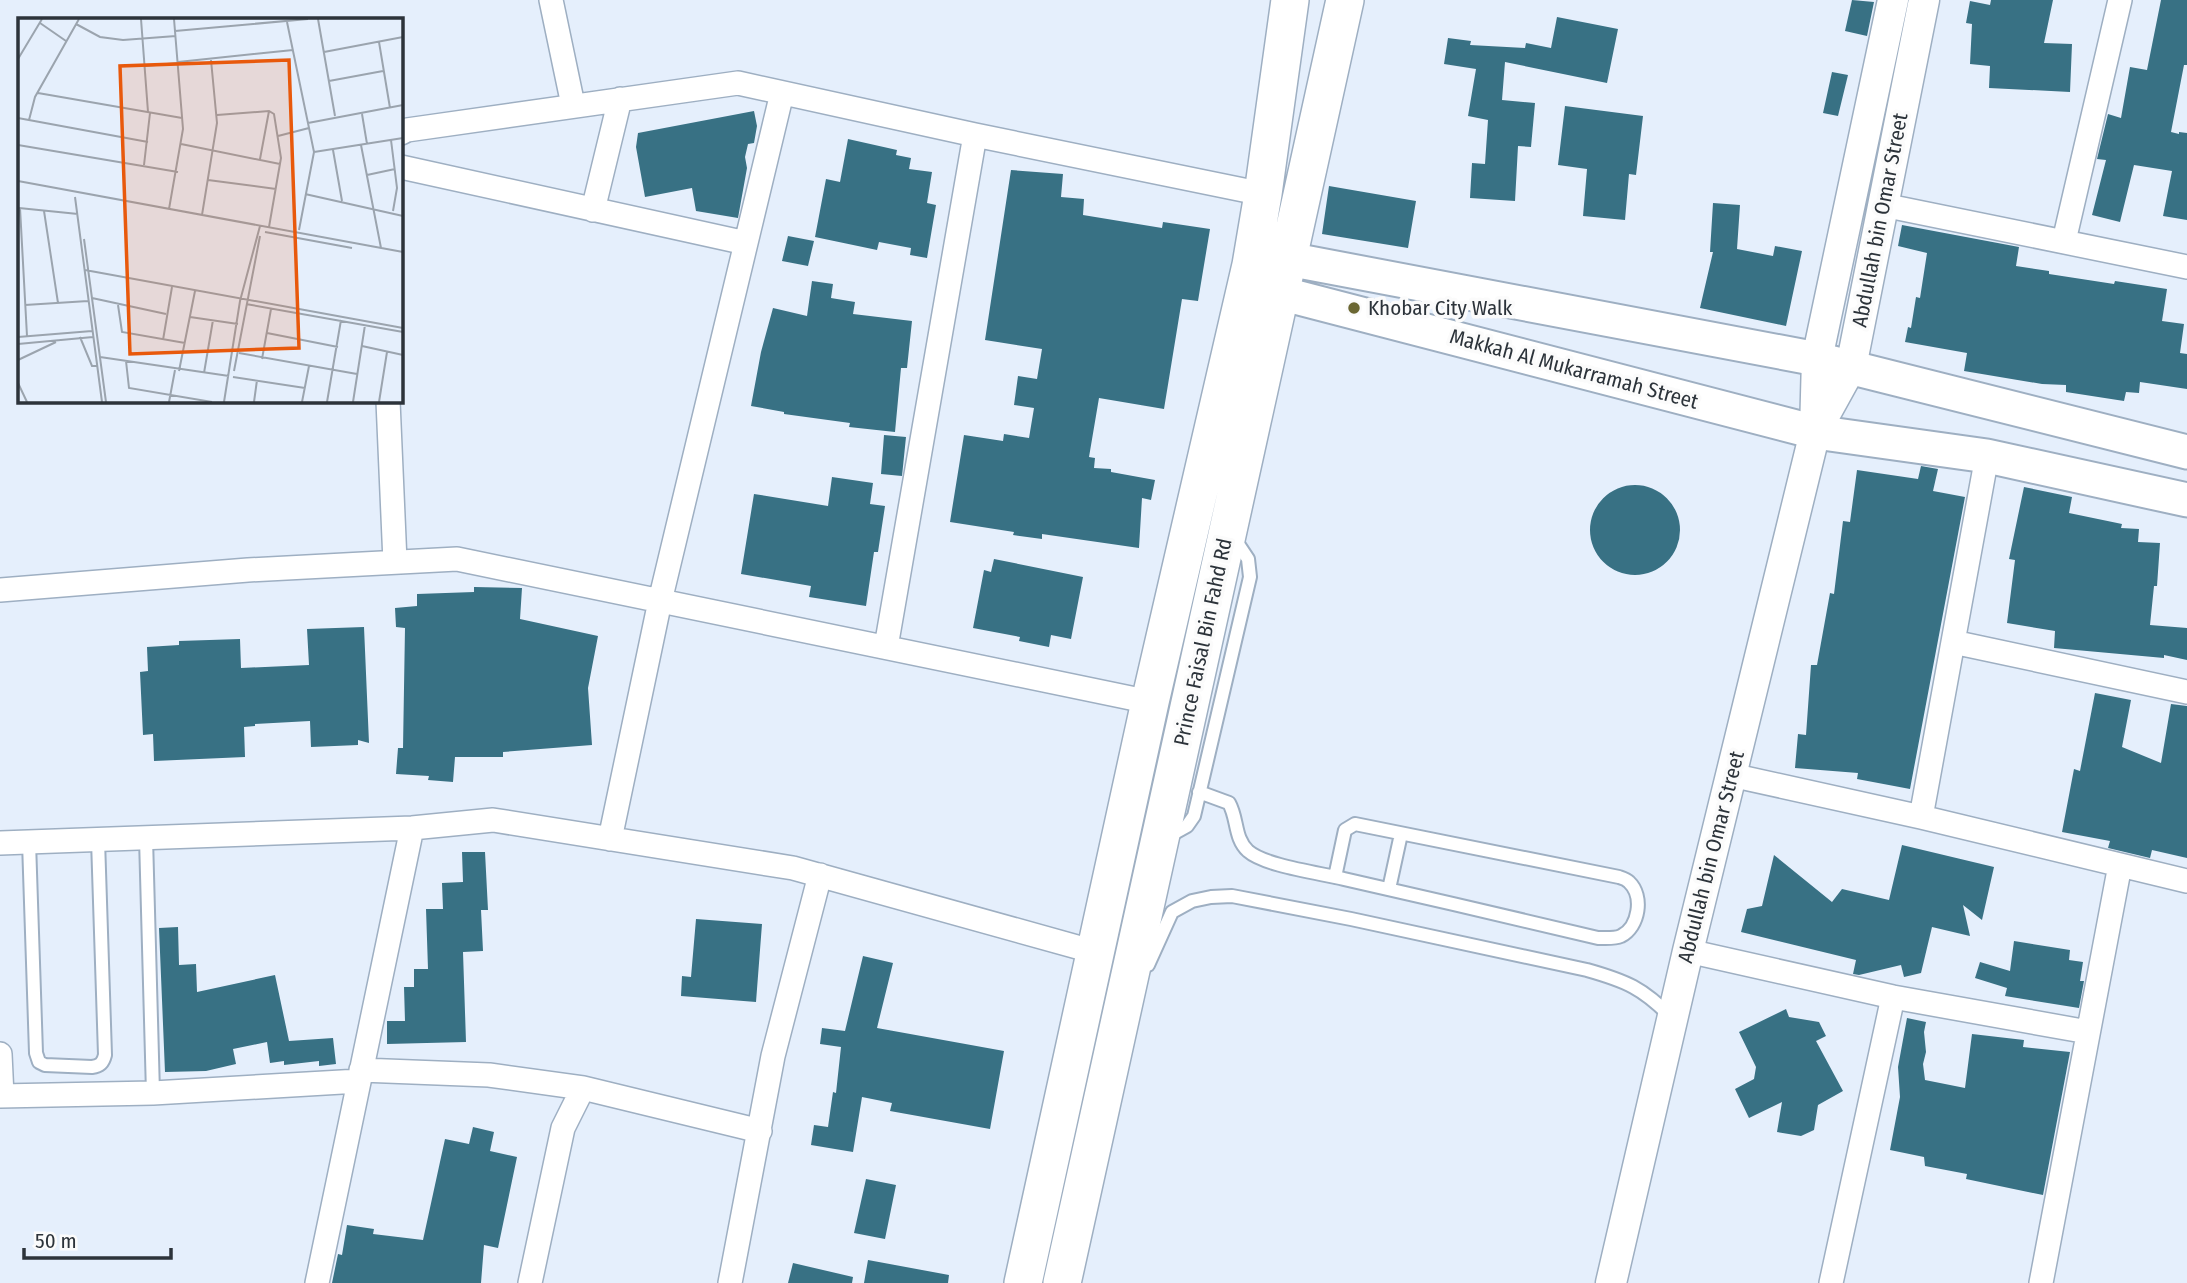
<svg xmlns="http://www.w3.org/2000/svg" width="2187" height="1283" font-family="'Fira Sans Condensed',sans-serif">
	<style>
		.building { fill: #387184 }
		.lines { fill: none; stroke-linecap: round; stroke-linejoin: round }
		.service-casing { stroke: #9eafc2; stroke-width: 16 }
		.minor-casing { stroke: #9eafc2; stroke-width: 26 }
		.tertiary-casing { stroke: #9eafc2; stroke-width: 33 }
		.secondary-casing { stroke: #9eafc2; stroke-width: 37 }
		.primary-casing { stroke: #9eafc2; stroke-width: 40 }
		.service { stroke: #fff; stroke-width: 12 }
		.minor { stroke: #fff; stroke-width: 23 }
		.tertiary { stroke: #fff; stroke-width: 30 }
		.secondary { stroke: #fff; stroke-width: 33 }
		.primary { stroke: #fff; stroke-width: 37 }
		.poi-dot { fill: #6b6733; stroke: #fbfbfb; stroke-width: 2.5 }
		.labels { text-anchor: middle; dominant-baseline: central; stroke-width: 7; stroke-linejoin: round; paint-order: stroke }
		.street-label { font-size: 21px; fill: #2c333a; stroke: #fbfbfb }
		.poi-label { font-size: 21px; fill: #2c333a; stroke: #fbfbfb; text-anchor: start }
		.inset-road { fill: none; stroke: #9ba4ae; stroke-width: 2 }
		.view { fill: #e8590c; fill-opacity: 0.15; stroke: #e8590c; stroke-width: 3.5 }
		.inset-edge { fill: none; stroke: #2c333a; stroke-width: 3.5 }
	</style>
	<rect width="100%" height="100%" fill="#e5effc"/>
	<path class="building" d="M 1852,0 L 1874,2 L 1867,36 L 1845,31 Z
		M 1991,0 L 2053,0 L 2044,43 L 2072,44 L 2070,92 L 1989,88 L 1990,66 L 1970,64 L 1972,24 L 1966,23 L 1970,1 L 1990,5 Z
		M 2161,0 L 2187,0 L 2187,65 L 2184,65 L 2171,132 L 2179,134 L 2179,132 L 2187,133 L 2187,220 L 2163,216 L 2172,171 L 2134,165 L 2120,222 L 2092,215 L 2106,160 L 2097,159 L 2108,114 L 2121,118 L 2130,67 L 2147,70 Z
		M 1557,17 L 1618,29 L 1607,83 L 1505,62 L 1502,100 L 1535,103 L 1531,147 L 1518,146 L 1515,201 L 1470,198 L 1472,163 L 1485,164 L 1488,120 L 1468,116 L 1476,69 L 1444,64 L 1448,38 L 1471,41 L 1470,45 L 1525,48 L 1526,43 L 1551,48 Z
		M 1832,72 L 1848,75 L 1838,116 L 1823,113 Z
		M 1565,106 L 1643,116 L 1636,175 L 1629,174 L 1625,220 L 1583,216 L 1587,169 L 1558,165 Z
		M 754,111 L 757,126 L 754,143 L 748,144 L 745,157 L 747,168 L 738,218 L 696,211 L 692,188 L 645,197 L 636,147 L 638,133 Z
		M 848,139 L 897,150 L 896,155 L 911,158 L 909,169 L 932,172 L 927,203 L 936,205 L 927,258 L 910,255 L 911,248 L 879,242 L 877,250 L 815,237 L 826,179 L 840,182 Z
		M 1011,170 L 1063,174 L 1061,197 L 1084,199 L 1083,215 L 1162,228 L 1163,222 L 1210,229 L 1198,301 L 1182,299 L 1164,409 L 1099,398 L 1089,457 L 1095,458 L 1094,468 L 1111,469 L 1111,472 L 1155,480 L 1151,500 L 1142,498 L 1139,548 L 1042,534 L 1042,539 L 1013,535 L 1014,532 L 950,522 L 964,435 L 1003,441 L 1004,434 L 1029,438 L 1034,408 L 1014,405 L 1018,376 L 1037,379 L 1042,349 L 985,340 Z
		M 1329,186 L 1416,201 L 1408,248 L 1322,234 Z
		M 1713,203 L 1740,205 L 1737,249 L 1773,256 L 1775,246 L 1802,251 L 1786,326 L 1700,308 L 1713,252 L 1710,252 Z
		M 1902,225 L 2019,247 L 2016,266 L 2049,271 L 2049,274 L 2114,284 L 2115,281 L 2167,289 L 2162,321 L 2184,324 L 2180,353 L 2187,354 L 2187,389 L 2140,382 L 2139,393 L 2126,392 L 2124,401 L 2066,392 L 2066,385 L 2042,384 L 1964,371 L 1967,353 L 1905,342 L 1908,327 L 1911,328 L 1916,297 L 1920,298 L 1927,253 L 1898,246 Z
		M 788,236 L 814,241 L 808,266 L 782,261 Z
		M 812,281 L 833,284 L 831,298 L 855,302 L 853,314 L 912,321 L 907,368 L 901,368 L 895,432 L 849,427 L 850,423 L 784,414 L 784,412 L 751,406 L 761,352 L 773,308 L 807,316 Z
		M 884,435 L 906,437 L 902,476 L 881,474 Z
		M 1921,466 L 1938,469 L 1933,491 L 1965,497 L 1910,789 L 1857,779 L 1858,773 L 1795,768 L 1798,734 L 1806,735 L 1811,665 L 1817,665 L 1830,593 L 1834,594 L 1843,521 L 1850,522 L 1857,470 L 1918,479 Z
		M 832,477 L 873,483 L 870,504 L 885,506 L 878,552 L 874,552 L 866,606 L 809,597 L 811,586 L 741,574 L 754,494 L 828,506 Z
		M1590 530a45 45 0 1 1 90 0a45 45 0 1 1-90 0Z
		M 2024,487 L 2072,497 L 2069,513 L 2122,524 L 2121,528 L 2139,529 L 2138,542 L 2160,543 L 2157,586 L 2154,586 L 2150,625 L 2187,628 L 2187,660 L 2164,655 L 2164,658 L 2054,648 L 2055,631 L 2007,623 L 2015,560 L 2009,559 Z
		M 994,559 L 1083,577 L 1071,639 L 1051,635 L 1049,647 L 1019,641 L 1020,637 L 973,628 L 984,570 L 991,572 Z
		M 474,587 L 522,588 L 520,619 L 598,636 L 588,688 L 592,745 L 503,752 L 503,757 L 455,757 L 453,782 L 428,780 L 429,776 L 396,774 L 398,748 L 403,748 L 405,628 L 396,627 L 395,608 L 417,606 L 417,594 L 474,592 Z
		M 364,627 L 369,743 L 358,740 L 358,745 L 311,747 L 310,721 L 255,724 L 255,726 L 244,727 L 245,757 L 154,761 L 153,734 L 143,735 L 140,672 L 148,671 L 147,647 L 179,645 L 179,641 L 240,639 L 241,668 L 309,665 L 307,629 Z
		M 2095,693 L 2131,700 L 2122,747 L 2161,763 L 2171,704 L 2187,706 L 2187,858 L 2152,850 L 2150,858 L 2108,848 L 2110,841 L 2062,832 L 2074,769 L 2080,771 Z
		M 1902,845 L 1994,867 L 1982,920 L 1963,905 L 1970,936 L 1932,927 L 1921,973 L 1904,977 L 1901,965 L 1859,975 L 1853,974 L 1856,960 L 1741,932 L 1747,909 L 1762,906 L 1774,855 L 1832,902 L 1842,889 L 1889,900 Z
		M 462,852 L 485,852 L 488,910 L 481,910 L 483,951 L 463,952 L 466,1042 L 387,1044 L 387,1021 L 405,1021 L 404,987 L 414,987 L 414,969 L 428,969 L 426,909 L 443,909 L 442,883 L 463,882 Z
		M 696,919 L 762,924 L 756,1002 L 681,996 L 682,976 L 691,977 Z
		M 178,927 L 179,965 L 196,964 L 197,992 L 275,975 L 289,1041 L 333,1038 L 336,1064 L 319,1066 L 319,1061 L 284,1065 L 284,1061 L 270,1063 L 267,1042 L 233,1049 L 236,1064 L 206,1071 L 165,1072 L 159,928 Z
		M 2014,941 L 2070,950 L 2069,960 L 2083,962 L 2080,981 L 2084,981 L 2079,1008 L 2005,996 L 2007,988 L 1975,978 L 1980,962 L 2010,971 Z
		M 863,956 L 893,963 L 877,1028 L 1004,1051 L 990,1129 L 890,1111 L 892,1103 L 862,1097 L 853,1152 L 811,1145 L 814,1125 L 828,1127 L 833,1092 L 836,1093 L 841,1047 L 820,1044 L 822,1028 L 845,1031 Z
		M 1786,1009 L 1789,1017 L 1819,1022 L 1826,1036 L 1816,1041 L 1843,1091 L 1818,1105 L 1814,1130 L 1801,1136 L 1777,1132 L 1782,1102 L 1749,1118 L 1735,1089 L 1754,1079 L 1756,1067 L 1739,1032 Z
		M 1907,1018 L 1926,1022 L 1924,1032 L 1926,1052 L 1923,1064 L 1925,1080 L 1965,1088 L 1972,1034 L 2024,1040 L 2023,1047 L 2070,1052 L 2043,1195 L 1966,1179 L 1967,1174 L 1925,1166 L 1924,1157 L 1890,1150 L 1900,1097 L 1898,1067 Z
		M 473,1127 L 494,1132 L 490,1151 L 517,1157 L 498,1248 L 484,1245 L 481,1283 L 332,1283 L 338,1254 L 342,1255 L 347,1225 L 374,1229 L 373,1234 L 423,1240 L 445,1139 L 469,1144 Z
		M 866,1179 L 896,1185 L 885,1239 L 854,1233 Z
		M 868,1260 L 949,1275 L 948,1283 L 864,1283 Z
		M 793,1263 L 853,1277 L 852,1283 L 788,1283 Z"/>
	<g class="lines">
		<defs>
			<path id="service" d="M 1199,792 L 1229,803 C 1238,819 1234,838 1248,851 C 1265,866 1320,873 1344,879 C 1429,898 1513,918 1598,938 C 1606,938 1614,939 1621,936 C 1639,927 1644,896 1629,882 C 1626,879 1622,878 1619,877 L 1355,824 L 1345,830 L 1335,877
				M 1169,836 L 1187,826 L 1194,816 L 1250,577 L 1248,559 L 1234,538
				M 146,838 L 153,1093
				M 29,842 L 36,1053 L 39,1062 L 45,1065 L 92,1067 C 100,1066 103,1063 105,1055 L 98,840
				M 1389,889 L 1401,834
				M 1148,965 L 1172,912 L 1192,901 L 1211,897 L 1232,896 L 1351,919 L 1587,970 C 1626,981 1643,988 1672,1018"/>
			<path id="minor" d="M 551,0 L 573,105
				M 401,133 L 407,130 L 738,83 L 975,135 L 1263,194
				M 401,167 L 746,243
				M 1883,205 L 2187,267
				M 593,210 L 620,99
				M 2064,241 L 2120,0
				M 388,401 L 395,562
				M 0,590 L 248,570 L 457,559 L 1150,702
				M 1953,642 L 2187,692
				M 886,647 L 975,135
				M 1731,775 L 1921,817 L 2187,881
				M 1921,817 L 1987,456
				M 610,839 L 660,601 L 782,93
				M 0,843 L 412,828 L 493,820 L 793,868 L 1095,952
				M 1688,951 L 1893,997 L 2088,1032
				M 0,1054 L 2,1096
				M 361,1070 L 489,1075 L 583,1088 L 760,1131
				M 0,1096 L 153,1093 L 359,1081
				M 317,1283 L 412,828
				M 530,1283 L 563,1128 L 583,1088
				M 730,1283 L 773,1056 L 820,875
				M 1831,1283 L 1893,997
				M 2041,1283 L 2120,865"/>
			<path id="tertiary" d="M 1819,425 L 1851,367 L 1924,0
				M 1611,1283 L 1688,951 L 1815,432 L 1817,359 L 1893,0"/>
			<path id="secondary" d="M 1261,264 L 1288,259 L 1817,359 L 2187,452
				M 1261,274 L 1280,293 L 1815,432 L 1987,456 L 2187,500"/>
			<path id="primary" d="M 1023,1283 L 1150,702 L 1251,265 L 1263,194 L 1290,0
				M 1062,1283 L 1345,0"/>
		</defs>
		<use href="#service" class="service-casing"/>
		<use href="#minor" class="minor-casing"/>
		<use href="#tertiary" class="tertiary-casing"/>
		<use href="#secondary" class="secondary-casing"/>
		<use href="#primary" class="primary-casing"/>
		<use href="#service" class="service"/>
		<use href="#minor" class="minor"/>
		<use href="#tertiary" class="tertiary"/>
		<use href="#secondary" class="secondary"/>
		<use href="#primary" class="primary"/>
	</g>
	<circle class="poi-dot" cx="1354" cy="308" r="7"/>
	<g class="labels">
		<g class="street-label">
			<text transform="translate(1880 220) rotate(-79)">Abdullah bin Omar Street</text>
			<text transform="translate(1574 369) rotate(15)">Makkah Al Mukarramah Street</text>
			<text transform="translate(1203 642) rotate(-78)">Prince Faisal Bin Fahd Rd</text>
			<text transform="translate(1711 857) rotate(-76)">Abdullah bin Omar Street</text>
		</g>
		<g class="poi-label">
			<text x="1368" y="308">Khobar City Walk</text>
		</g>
	</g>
	<g transform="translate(18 18)">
		<rect width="385" height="385" fill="#e5effc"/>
		<path class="inset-road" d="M 123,1 L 130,94M 300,1 L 317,98M 269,4 L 296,134 L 281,212M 22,5 L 48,23M 58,6 L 82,19 L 105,22 L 158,18M 157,13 L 290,1M 361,24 L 372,90M 306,34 L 385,19M 0,41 L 24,1M 160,44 L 275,32M 127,48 L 160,45M 311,63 L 365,53M 20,75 L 164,100M 344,96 L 349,126M 199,97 L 251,93 L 256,96 L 263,140 L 251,209M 0,100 L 130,124M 11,102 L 17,79 L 61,1M 290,105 L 385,87M 260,118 L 291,110M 373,122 L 379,170 L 375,193M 163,126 L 262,146M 0,127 L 160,154M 343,127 L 363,230M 315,132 L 324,183M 296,134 L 385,120M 242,141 L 251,93M 126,147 L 132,95M 349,157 L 377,151M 190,162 L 258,171M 0,163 L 385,234M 287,176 L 385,198M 57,179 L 84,384M 1,190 L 60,196M 2,190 L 9,318M 151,191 L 165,111 L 156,1M 26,193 L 40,285M 184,197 L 199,105 L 193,42M 247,214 L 334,230M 66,221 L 88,384M 67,252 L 385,310M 74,280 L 148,296M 228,286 L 385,314M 7,287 L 70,283M 100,287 L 104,314 L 167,325M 172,299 L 220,306M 249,315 L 320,329M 0,319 L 74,313M 62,319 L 74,348 L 79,348M 145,322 L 154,269M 0,326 L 75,319M 344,328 L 385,337M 221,335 L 339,356M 82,339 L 211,358M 244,341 L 253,291M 0,342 L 38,324M 108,343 L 111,370 L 194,384M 161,353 L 177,273M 216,353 L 242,218M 186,355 L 195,302M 215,359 L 287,370M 0,365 L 9,384M 151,384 L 157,352M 206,384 L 222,283 L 242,208M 236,384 L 239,362M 284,384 L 291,348M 309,384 L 323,302M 335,384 L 347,307M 361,384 L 369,334"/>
		<path class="view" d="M 271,42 L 281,330 L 112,336 L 102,48 Z"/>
		<rect width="385" height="385" class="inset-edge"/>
	</g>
	<path d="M24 1248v10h147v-10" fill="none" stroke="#2c333a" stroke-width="3.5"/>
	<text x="35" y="1248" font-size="21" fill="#2c333a" stroke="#fbfbfb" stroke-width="5" paint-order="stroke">50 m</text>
</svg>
